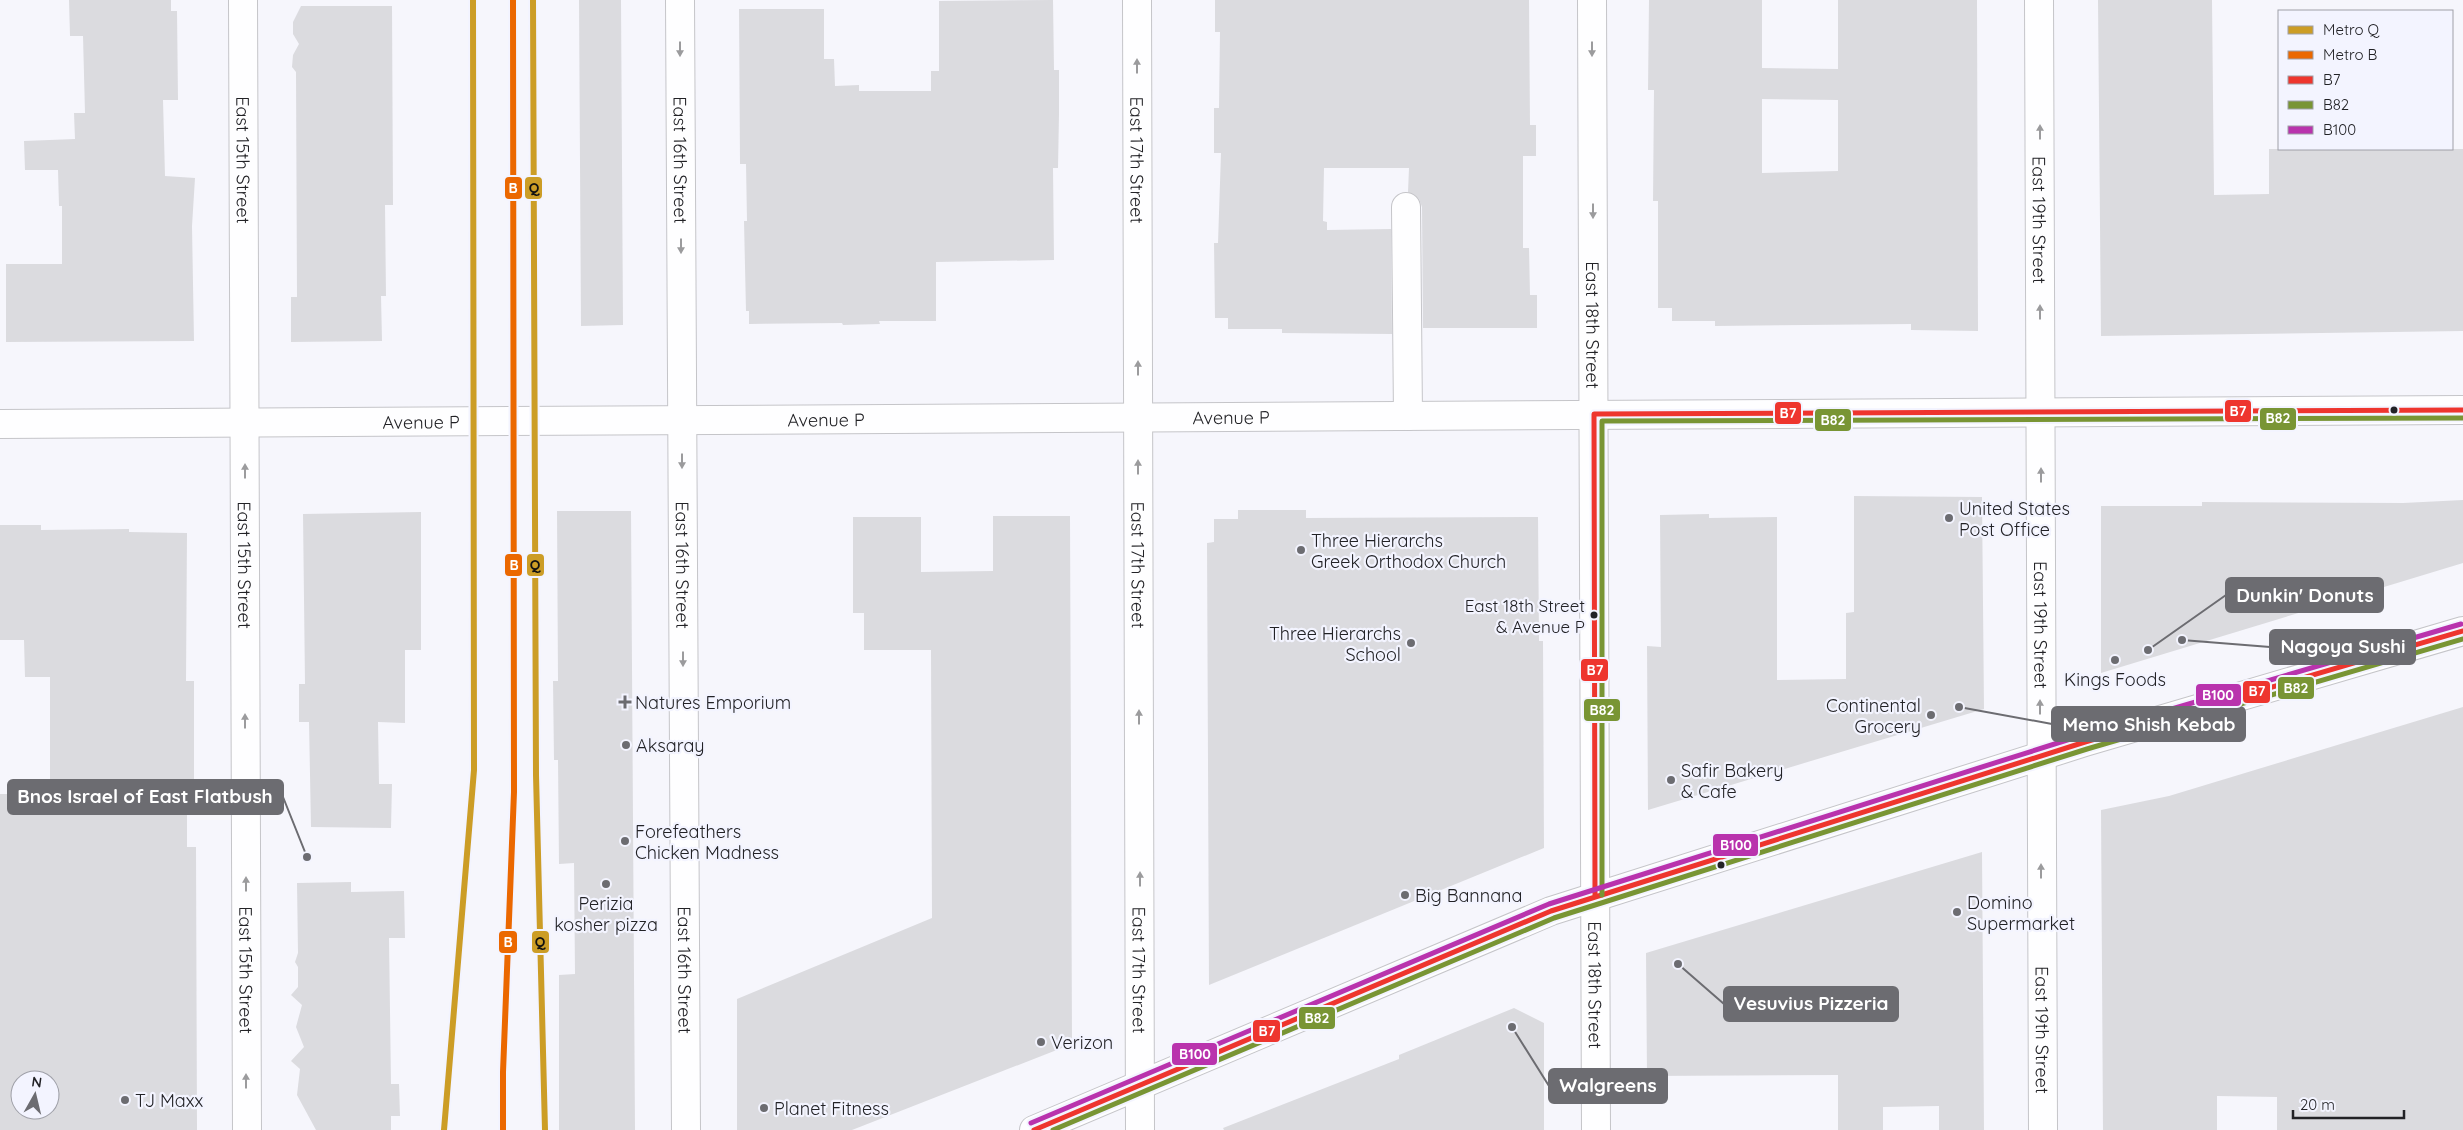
<svg xmlns="http://www.w3.org/2000/svg" width="2463" height="1130" font-family="Quicksand,sans-serif">
	<style>
		.building { fill: #dbdbdf; fill-rule: evenodd }
		.lines { fill: none; stroke-linecap: round; stroke-linejoin: round }
		.minor-casing { stroke: #c5c5c9; stroke-width: 30 }
		.major-casing { stroke: #c5c5c9; stroke-width: 30 }
		.minor { stroke: #fefeff; stroke-width: 28 }
		.major { stroke: #fefeff; stroke-width: 28 }
		.bus-1-casing { stroke: #f3f4ff; stroke-width: 9 }
		.bus-2-casing { stroke: #f3f4ff; stroke-width: 9 }
		.bus-3-casing { stroke: #f3f4ff; stroke-width: 9 }
		.bus-1 { stroke: #ee352e; stroke-width: 5 }
		.bus-2 { stroke: #799534; stroke-width: 5 }
		.bus-3 { stroke: #b933ad; stroke-width: 5 }
		.metro-1-casing { stroke: #f3f4ff; stroke-width: 10 }
		.metro-2-casing { stroke: #f3f4ff; stroke-width: 10 }
		.metro-1 { stroke: #cc9d26; stroke-width: 6 }
		.metro-2 { stroke: #eb6800; stroke-width: 6 }
		.oneway { fill: #9b9b9d }
		.bus-dot { fill: #222226; stroke: #f3f4ff; stroke-width: 2 }
		.poi-dot { fill: #6c6c71; stroke: #f3f4ff; stroke-width: 2 }
		.labels { text-anchor: middle; dominant-baseline: central; stroke-width: 4.5; stroke-linejoin: round; paint-order: stroke }
		.bus-label { font-size: 17px; fill: #222226; stroke: #f3f4ff; text-anchor: end }
		.street-label { font-size: 18px; fill: #222226; stroke: #f3f4ff }
		.poi-label { font-size: 18px; fill: #222226; stroke: #f3f4ff; text-anchor: start }
		.leader { fill: none; stroke: #6c6c71; stroke-width: 2 }
		.callout-dot { fill: #6c6c71; stroke: #f3f4ff; stroke-width: 2 }
		.callout { fill: #6c6c71; stroke: #6c6c71; stroke-width: 2 }
		.callout-label { font-size: 19px; text-anchor: middle; font-weight: bold; fill: #fff }
		.line-badge { stroke: #f3f4ff; stroke-width: 2 }
		.badge-label { font-size: 14px; text-anchor: middle; font-weight: bold; fill: #fff }
		.pale-badge-label { font-size: 14px; text-anchor: middle; font-weight: bold; fill: #111 }
	</style>
	<rect width="100%" height="100%" fill="#f6f6fc"/>
	<path class="building" d="M 69,0 L 171,0 L 171,11 L 177,11 L 178,100 L 163,100 L 165,176 L 195,178 L 192,226 L 194,341 L 6,342 L 6,264 L 62,264 L 62,206 L 59,206 L 58,170 L 25,170 L 24,141 L 75,139 L 74,113 L 85,113 L 83,36 L 70,36 Z
		M 579,0 L 621,0 L 623,325 L 581,326 Z
		M 1053,0 L 1054,70 L 1059,70 L 1059,114 L 1058,168 L 1053,168 L 1054,260 L 936,262 L 936,321 L 879,321 L 880,324 L 843,325 L 842,323 L 749,324 L 749,311 L 746,311 L 744,221 L 747,221 L 746,164 L 740,164 L 739,9 L 824,9 L 824,59 L 834,59 L 835,86 L 859,85 L 859,91 L 931,91 L 931,71 L 939,71 L 939,1 Z
		M 1215,0 L 1529,0 L 1530,125 L 1536,125 L 1536,156 L 1523,156 L 1523,248 L 1529,248 L 1530,295 L 1537,295 L 1537,328 L 1423,328 L 1422,207 L 1419,199 L 1408,192 L 1409,168 L 1324,168 L 1323,221 L 1327,222 L 1327,230 L 1391,229 L 1392,334 L 1282,333 L 1282,329 L 1228,329 L 1228,318 L 1215,318 L 1214,243 L 1218,243 L 1221,153 L 1214,153 L 1214,108 L 1219,108 L 1220,32 L 1215,32 Z
		M 1649,0 L 1762,0 L 1762,68 L 1838,69 L 1838,0 L 1977,0 L 1978,331 L 1911,330 L 1911,324 L 1715,326 L 1715,321 L 1672,321 L 1672,308 L 1658,308 L 1658,201 L 1653,201 L 1654,90 L 1648,90 ZM 1762,99 L 1838,100 L 1838,171 L 1762,173 Z
		M 2098,0 L 2212,0 L 2214,195 L 2269,194 L 2269,149 L 2463,149 L 2463,331 L 2101,336 Z
		M 301,6 L 392,6 L 393,205 L 385,205 L 386,296 L 381,296 L 382,341 L 291,342 L 291,297 L 297,297 L 296,72 L 292,67 L 293,55 L 299,44 L 293,34 L 293,22 Z
		M 1854,496 L 1982,497 L 1984,709 L 1648,810 L 1647,646 L 1661,647 L 1660,515 L 1709,514 L 1709,518 L 1777,517 L 1777,680 L 1846,679 L 1846,613 L 1854,612 Z
		M 2463,500 L 2463,563 L 2101,673 L 2101,506 L 2202,506 L 2202,502 L 2403,503 Z
		M 1238,510 L 1306,510 L 1306,518 L 1538,517 L 1539,641 L 1543,641 L 1544,848 L 1209,985 L 1207,543 L 1214,542 L 1214,519 L 1238,519 Z
		M 557,511 L 631,511 L 635,1130 L 559,1130 L 559,975 L 575,974 L 574,863 L 559,864 L 558,760 L 554,760 L 553,681 L 558,681 Z
		M 421,512 L 421,650 L 405,650 L 405,723 L 378,722 L 379,784 L 392,784 L 391,828 L 311,827 L 309,722 L 299,722 L 299,684 L 305,684 L 303,514 Z
		M 993,516 L 1070,516 L 1072,1044 L 852,1130 L 737,1130 L 737,999 L 932,918 L 931,650 L 864,650 L 864,613 L 853,613 L 853,517 L 921,517 L 921,572 L 993,571 Z
		M 0,525 L 41,525 L 41,530 L 129,529 L 129,532 L 187,533 L 186,681 L 194,681 L 194,780 L 187,780 L 187,847 L 196,847 L 197,1130 L 0,1130 L 0,794 L 50,794 L 50,677 L 25,677 L 24,640 L 0,640 ZM 20,1080 L 50,1080 L 50,1110 L 20,1110 Z
		M 2463,707 L 2463,1130 L 2277,1130 L 2277,1097 L 2217,1096 L 2217,1130 L 2103,1130 L 2101,810 L 2169,796 Z
		M 1982,852 L 1984,1130 L 1939,1130 L 1939,1106 L 1883,1107 L 1883,1130 L 1838,1130 L 1838,1075 L 1647,1076 L 1646,953 Z
		M 351,882 L 351,892 L 404,891 L 405,938 L 389,938 L 391,1084 L 399,1084 L 400,1116 L 391,1116 L 391,1130 L 316,1130 L 297,1095 L 300,1069 L 291,1061 L 304,1047 L 296,1027 L 302,1005 L 291,995 L 298,987 L 298,967 L 295,962 L 298,953 L 297,883 Z
		M 1514,1008 L 1544,1023 L 1544,1130 L 1224,1130 L 1223,1128 L 1399,1059 L 1399,1055 Z"/>
	<g class="lines">
		<defs>
			<g id="minor">
				<path id="s1" d="M 243,0 L 247,1130"/>
				<path id="s2" d="M 680,0 L 686,1130"/>
				<path id="s3" d="M 1137,0 L 1140,1130"/>
				<path id="s4" d="M 1592,0 L 1596,1130"/>
				<path id="s5" d="M 2039,0 L 2043,1130"/>
				<path d="M 1406,207 L 1408,416"/>
				<path d="M 1034,1130 L 1551,911 L 2085,742 L 2463,631"/>
			</g>
			<g id="major">
				<path id="s6" d="M 0,424 L 2463,410"/>
			</g>
		</defs>
		<use href="#minor" class="minor-casing"/>
		<use href="#major" class="major-casing"/>
		<use href="#minor" class="minor"/>
		<use href="#major" class="major"/>
		<defs>
			<path id="bus-1" d="M 1595,895 L 1594,414 L 2463,410
				M 1034,1130 L 1551,911 L 2085,742 L 2463,631"/>
			<path id="bus-2" d="M 1602,895 L 1602,421 L 2463,418
				M 1053,1130 L 1554,918 L 2087,749 L 2463,639"/>
			<path id="bus-3" d="M 1031,1123 L 1549,904 L 2083,735 L 2461,624"/>
		</defs>
		<use href="#bus-1" class="bus-1-casing"/>
		<use href="#bus-2" class="bus-2-casing"/>
		<use href="#bus-3" class="bus-3-casing"/>
		<use href="#bus-1" class="bus-1"/>
		<use href="#bus-2" class="bus-2"/>
		<use href="#bus-3" class="bus-3"/>
		<defs>
			<path id="metro-1" d="M 533,0 L 536,775 L 545,1130
				M 444,1130 L 474,770 L 473,0"/>
			<path id="metro-2" d="M 503,1130 L 503,1072 L 514,792 L 513,0"/>
		</defs>
		<use href="#metro-1" class="metro-1-casing"/>
		<use href="#metro-2" class="metro-2-casing"/>
		<use href="#metro-1" class="metro-1"/>
		<use href="#metro-2" class="metro-2"/>
	</g>
	<defs><path id="oneway-solid" d="M-6-.8H1V-3.2L6.5 0L1 3.2V.8H-6Z" transform="scale(1.25)"/></defs>
	<g class="oneway">
		<use href="#oneway-solid" transform="translate(680 49) rotate(90)"/>
		<use href="#oneway-solid" transform="translate(1592 49) rotate(90)"/>
		<use href="#oneway-solid" transform="translate(1137 66) rotate(-90)"/>
		<use href="#oneway-solid" transform="translate(2040 132) rotate(-90)"/>
		<use href="#oneway-solid" transform="translate(1593 211) rotate(90)"/>
		<use href="#oneway-solid" transform="translate(681 246) rotate(90)"/>
		<use href="#oneway-solid" transform="translate(2040 312) rotate(-90)"/>
		<use href="#oneway-solid" transform="translate(1138 368) rotate(-90)"/>
		<use href="#oneway-solid" transform="translate(682 461) rotate(90)"/>
		<use href="#oneway-solid" transform="translate(1138 467) rotate(-90)"/>
		<use href="#oneway-solid" transform="translate(245 471) rotate(-90)"/>
		<use href="#oneway-solid" transform="translate(2041 475) rotate(-90)"/>
		<use href="#oneway-solid" transform="translate(683 659) rotate(90)"/>
		<use href="#oneway-solid" transform="translate(2040 707) rotate(-90)"/>
		<use href="#oneway-solid" transform="translate(1139 717) rotate(-90)"/>
		<use href="#oneway-solid" transform="translate(245 721) rotate(-90)"/>
		<use href="#oneway-solid" transform="translate(2041 871) rotate(-90)"/>
		<use href="#oneway-solid" transform="translate(1140 879) rotate(-90)"/>
		<use href="#oneway-solid" transform="translate(246 884) rotate(-90)"/>
		<use href="#oneway-solid" transform="translate(246 1081) rotate(-90)"/>
	</g>
	<g class="bus-dot">
		<circle cx="2394" cy="410" r="4.5"/>
		<circle cx="1594" cy="615" r="4.5"/>
		<circle cx="1721" cy="865" r="4.5"/>
	</g>
	<g class="poi-dot">
		<circle cx="1949" cy="518" r="5"/>
		<circle cx="1301" cy="550" r="5"/>
		<circle cx="1411" cy="643" r="5"/>
		<circle cx="2115" cy="660" r="5"/>
		<path d="M622.5 694.5h5v5h5v5h-5v5h-5v-5h-5v-5h5z"/>
		<circle cx="1931" cy="715" r="5"/>
		<circle cx="626" cy="745" r="5"/>
		<circle cx="1671" cy="780" r="5"/>
		<circle cx="625" cy="841" r="5"/>
		<circle cx="606" cy="884" r="5"/>
		<circle cx="1405" cy="895" r="5"/>
		<circle cx="1957" cy="912" r="5"/>
		<circle cx="1041" cy="1042" r="5"/>
		<circle cx="125" cy="1100" r="5"/>
		<circle cx="764" cy="1108" r="5"/>
	</g>
	<g class="labels">
		<g class="bus-label">
			<text x="1585" y="605">East 18th Street<tspan x="1585" dy="21">&amp; Avenue P</tspan></text>
		</g>
		<g class="street-label">
			<text stroke="none"><textPath href="#s1" startOffset="160">East 15th Street</textPath></text>
			<text stroke="none"><textPath href="#s2" startOffset="160">East 16th Street</textPath></text>
			<text stroke="none"><textPath href="#s3" startOffset="160">East 17th Street</textPath></text>
			<text stroke="none"><textPath href="#s5" startOffset="220">East 19th Street</textPath></text>
			<text stroke="none"><textPath href="#s4" startOffset="325">East 18th Street</textPath></text>
			<text stroke="none"><textPath href="#s6" startOffset="1231">Avenue P</textPath></text>
			<text stroke="none"><textPath href="#s6" startOffset="826">Avenue P</textPath></text>
			<text stroke="none"><textPath href="#s6" startOffset="421">Avenue P</textPath></text>
			<text stroke="none"><textPath href="#s1" startOffset="565">East 15th Street</textPath></text>
			<text stroke="none"><textPath href="#s2" startOffset="565">East 16th Street</textPath></text>
			<text stroke="none"><textPath href="#s3" startOffset="565">East 17th Street</textPath></text>
			<text stroke="none"><textPath href="#s5" startOffset="625">East 19th Street</textPath></text>
			<text stroke="none"><textPath href="#s1" startOffset="970">East 15th Street</textPath></text>
			<text stroke="none"><textPath href="#s2" startOffset="970">East 16th Street</textPath></text>
			<text stroke="none"><textPath href="#s3" startOffset="970">East 17th Street</textPath></text>
			<text stroke="none"><textPath href="#s4" startOffset="985">East 18th Street</textPath></text>
			<text stroke="none"><textPath href="#s5" startOffset="1030">East 19th Street</textPath></text>
		</g>
		<g class="poi-label">
			<text x="1959" y="508">United States<tspan x="1959" dy="21">Post Office</tspan></text>
			<text x="1311" y="540">Three Hierarchs<tspan x="1311" dy="21">Greek Orthodox Church</tspan></text>
			<text x="1401" y="633" text-anchor="end">Three Hierarchs<tspan x="1401" dy="21">School</tspan></text>
			<text x="2115" y="679" text-anchor="middle">Kings Foods</text>
			<text x="635" y="702">Natures Emporium</text>
			<text x="1921" y="705" text-anchor="end">Continental<tspan x="1921" dy="21">Grocery</tspan></text>
			<text x="636" y="745">Aksaray</text>
			<text x="1681" y="770">Safir Bakery<tspan x="1681" dy="21">&amp; Cafe</tspan></text>
			<text x="635" y="831">Forefeathers<tspan x="635" dy="21">Chicken Madness</tspan></text>
			<text x="1415" y="895">Big Bannana</text>
			<text x="1967" y="902">Domino<tspan x="1967" dy="21">Supermarket</tspan></text>
			<text x="606" y="903" text-anchor="middle">Perizia<tspan x="606" dy="21">kosher pizza</tspan></text>
			<text x="1051" y="1042">Verizon</text>
			<text x="135" y="1100">TJ Maxx</text>
			<text x="774" y="1108">Planet Fitness</text>
		</g>
	</g>
	<path class="leader" d="M2148 650L2226 595M2182 640L2270 647M1959 707L2052 724M307 857L283 797M1678 964L1724 1004M1512 1027L1549 1086"/>
	<g class="callout-dot">
		<circle cx="2148" cy="650" r="5"/>
		<circle cx="2182" cy="640" r="5"/>
		<circle cx="1959" cy="707" r="5"/>
		<circle cx="307" cy="857" r="5"/>
		<circle cx="1678" cy="964" r="5"/>
		<circle cx="1512" cy="1027" r="5"/>
	</g>
	<g class="callout">
		<rect x="2226" y="578" width="157" height="34" rx="5"/>
		<rect x="2270" y="630" width="145" height="34" rx="5"/>
		<rect x="2052" y="707" width="193" height="34" rx="5"/>
		<rect x="8" y="780" width="275" height="34" rx="5"/>
		<rect x="1724" y="987" width="174" height="34" rx="5"/>
		<rect x="1549" y="1069" width="118" height="34" rx="5"/>
	</g>
	<g class="callout-label">
		<text x="2305" y="602">Dunkin' Donuts</text>
		<text x="2343" y="653">Nagoya Sushi</text>
		<text x="2149" y="731">Memo Shish Kebab</text>
		<text x="145" y="803">Bnos Israel of East Flatbush</text>
		<text x="1811" y="1010">Vesuvius Pizzeria</text>
		<text x="1608" y="1092">Walgreens</text>
	</g>
	<g class="line-badge">
		<rect x="524" y="176" width="19" height="24" rx="5" fill="#cc9d26"/>
		<rect x="504" y="176" width="19" height="24" rx="5" fill="#eb6800"/>
		<rect x="2224" y="399" width="28" height="24" rx="5" fill="#ee352e"/>
		<rect x="1774" y="401" width="28" height="24" rx="5" fill="#ee352e"/>
		<rect x="2259" y="407" width="38" height="24" rx="5" fill="#799534"/>
		<rect x="1814" y="408" width="38" height="24" rx="5" fill="#799534"/>
		<rect x="526" y="553" width="19" height="24" rx="5" fill="#cc9d26"/>
		<rect x="504" y="553" width="19" height="24" rx="5" fill="#eb6800"/>
		<rect x="1580" y="658" width="29" height="24" rx="5" fill="#ee352e"/>
		<rect x="2277" y="676" width="38" height="24" rx="5" fill="#799534"/>
		<rect x="2242" y="680" width="29" height="24" rx="5" fill="#ee352e"/>
		<rect x="2195" y="683" width="47" height="24" rx="5" fill="#b933ad"/>
		<rect x="1583" y="698" width="38" height="24" rx="5" fill="#799534"/>
		<rect x="1712" y="833" width="47" height="24" rx="5" fill="#b933ad"/>
		<rect x="531" y="930" width="19" height="24" rx="5" fill="#cc9d26"/>
		<rect x="498" y="930" width="20" height="24" rx="5" fill="#eb6800"/>
		<rect x="1298" y="1006" width="38" height="24" rx="5" fill="#799534"/>
		<rect x="1252" y="1019" width="29" height="24" rx="5" fill="#ee352e"/>
		<rect x="1171" y="1042" width="47" height="24" rx="5" fill="#b933ad"/>
	</g>
	<g class="badge-label">
		<text x="513" y="193">B</text>
		<text x="2238" y="416">B7</text>
		<text x="1788" y="418">B7</text>
		<text x="2278" y="423">B82</text>
		<text x="1833" y="425">B82</text>
		<text x="514" y="570">B</text>
		<text x="1595" y="675">B7</text>
		<text x="2296" y="693">B82</text>
		<text x="2257" y="696">B7</text>
		<text x="2218" y="700">B100</text>
		<text x="1602" y="715">B82</text>
		<text x="1736" y="850">B100</text>
		<text x="508" y="947">B</text>
		<text x="1317" y="1023">B82</text>
		<text x="1267" y="1036">B7</text>
		<text x="1195" y="1059">B100</text>
	</g>
	<g class="pale-badge-label">
		<text x="534" y="193">Q</text>
		<text x="535" y="570">Q</text>
		<text x="540" y="947">Q</text>
	</g>
	<rect x="2278" y="10" width="175" height="140" fill="#f3f4ff" stroke="#9fa0a8"/>
	<rect x="2288" y="26" width="25" height="8" fill="#cc9d26" stroke="#9fa0a8"/>
	<text x="2323" y="35" font-size="15" fill="#222226">Metro Q</text>
	<rect x="2288" y="51" width="25" height="8" fill="#eb6800" stroke="#9fa0a8"/>
	<text x="2323" y="60" font-size="15" fill="#222226">Metro B</text>
	<rect x="2288" y="76" width="25" height="8" fill="#ee352e" stroke="#9fa0a8"/>
	<text x="2323" y="85" font-size="15" fill="#222226">B7</text>
	<rect x="2288" y="101" width="25" height="8" fill="#799534" stroke="#9fa0a8"/>
	<text x="2323" y="110" font-size="15" fill="#222226">B82</text>
	<rect x="2288" y="126" width="25" height="8" fill="#b933ad" stroke="#9fa0a8"/>
	<text x="2323" y="135" font-size="15" fill="#222226">B100</text>
	<g transform="translate(35 1095) rotate(8)"><circle r="24" fill="#f3f4ff" stroke="#9fa0a8"/>
	<path d="M0-4L9 19L0 12L-9 19Z" fill="#6c6c71"/>
	<text y="-8" font-size="14" font-weight="bold" text-anchor="middle" fill="#222226">N</text>
	</g>
	<path d="M2293 1110v8h111v-8" fill="none" stroke="#222226" stroke-width="2.5"/>
	<text x="2300" y="1110" font-size="15" fill="#222226" stroke="#f3f4ff" stroke-width="4" paint-order="stroke">20 m</text>
</svg>
